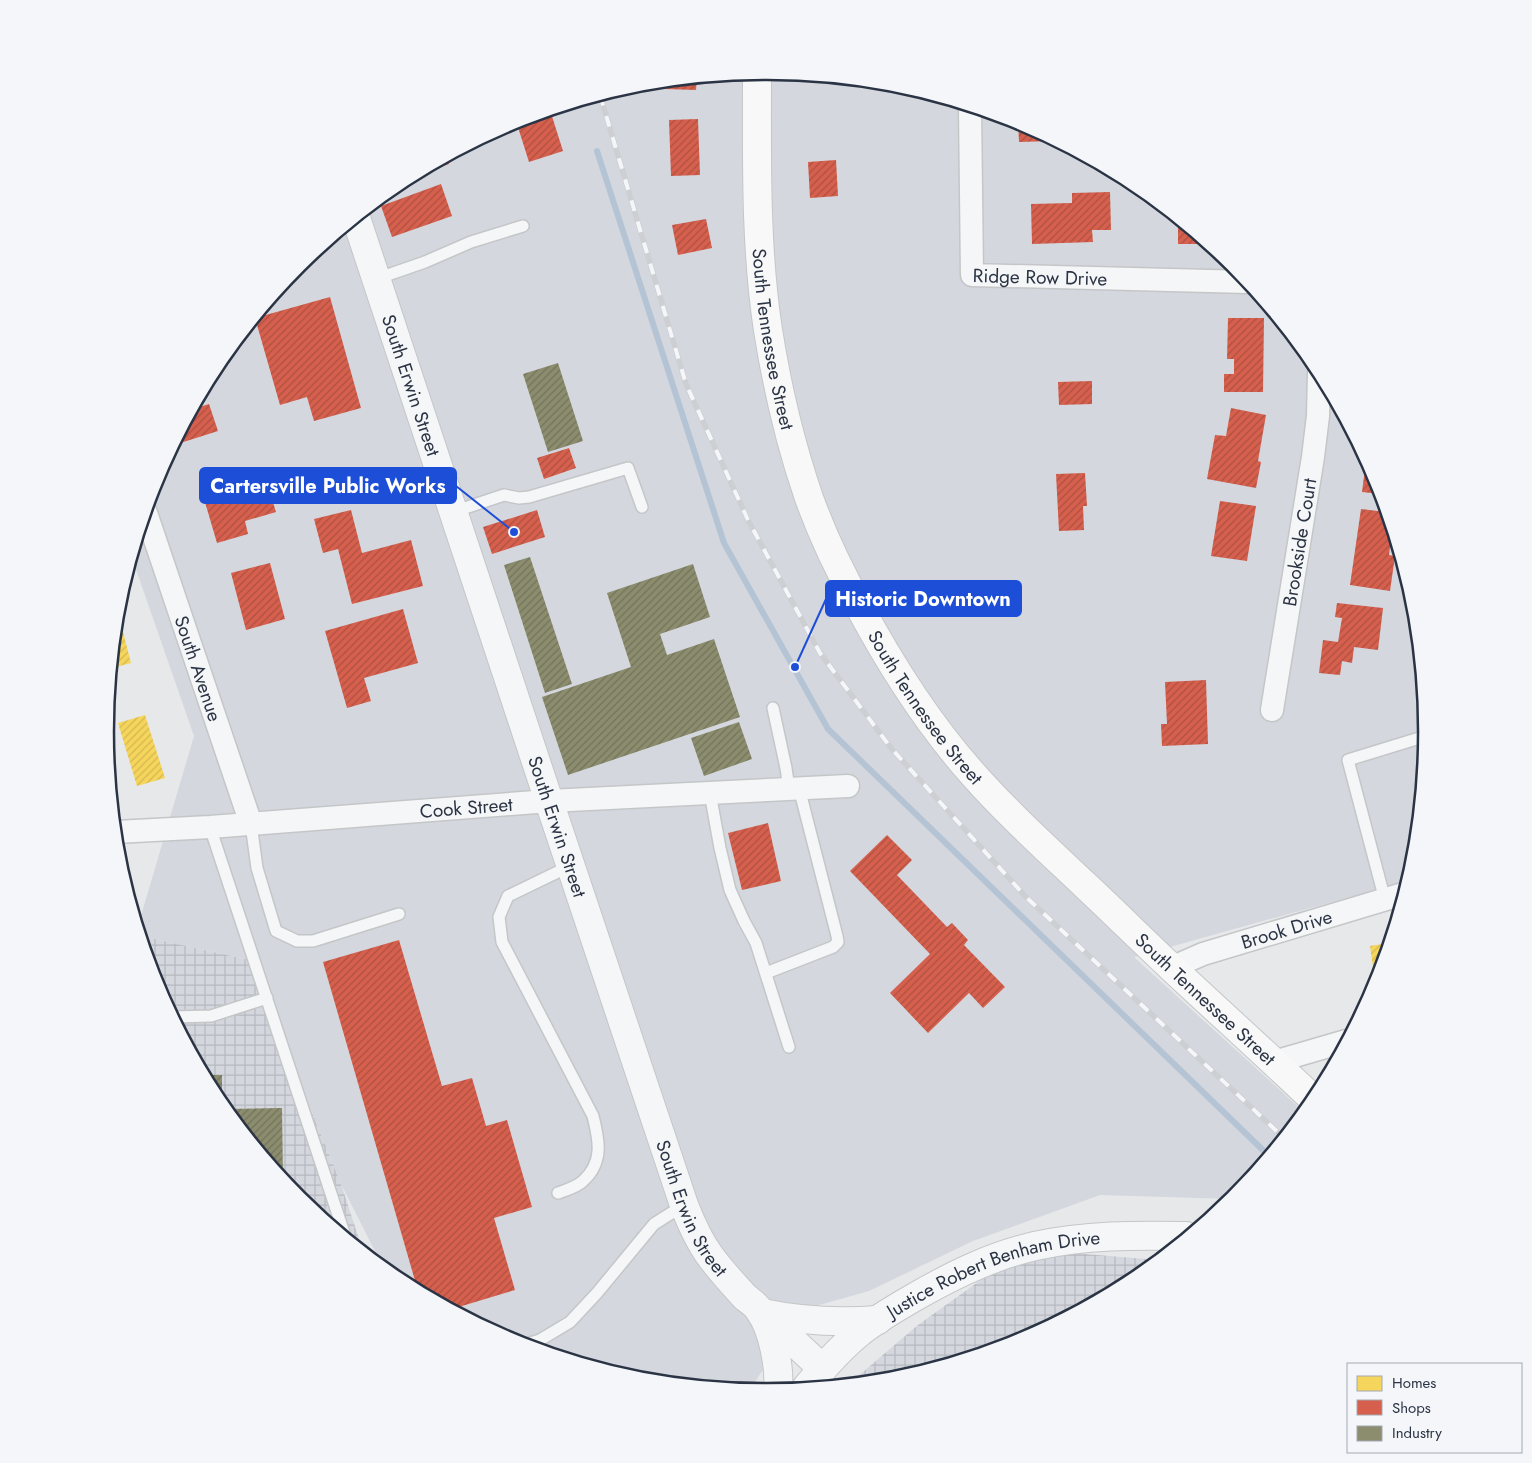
<svg xmlns="http://www.w3.org/2000/svg" width="1532" height="1463" font-family="Jost,sans-serif">
	<style>
		.built { fill: #d4d7dd }
		.industrial { fill: url(#industrial-grid) }
		.homes { fill: url(#homes-hatch) }
		.shops { fill: url(#shops-hatch) }
		.industry { fill: url(#industry-hatch) }
		.lines { fill: none; stroke-linecap: round; stroke-linejoin: round }
		.stream { stroke: #b4c4d5; stroke-width: 6 }
		.service-casing { stroke: #c4c6c8; stroke-width: 14 }
		.minor-casing { stroke: #c4c6c8; stroke-width: 25 }
		.tertiary-casing { stroke: #c4c6c8; stroke-width: 30 }
		.secondary-casing { stroke: #c4c6c8; stroke-width: 30 }
		.service { stroke: #f5f6f7; stroke-width: 11 }
		.minor { stroke: #f5f6f7; stroke-width: 22 }
		.tertiary { stroke: #f5f6f7; stroke-width: 28 }
		.secondary { stroke: #f8f8f8; stroke-width: 28 }
		.rail-casing { stroke: #cecfd2; stroke-width: 5.5 }
		.rail { stroke: #f4f6f9; stroke-width: 4; stroke-dasharray: 11; stroke-linecap: butt }
		.labels { text-anchor: middle; dominant-baseline: central; stroke-width: 5; stroke-linejoin: round; paint-order: stroke }
		.street-label { font-size: 19px; fill: #2b3445; stroke: #f4f6f9 }
		.rim { fill: none; stroke: #2b3445; stroke-width: 2.5 }
		.leader { fill: none; stroke: #1d4ed8; stroke-width: 2 }
		.callout-dot { fill: #1d4ed8; stroke: #f4f6f9; stroke-width: 2 }
		.callout { fill: #1d4ed8; stroke: #1d4ed8; stroke-width: 2 }
		.callout-label { font-size: 20px; text-anchor: middle; font-weight: bold; fill: #fff }
	</style>
	<defs>
		<pattern id="industrial-grid" width="8" height="8" patternUnits="userSpaceOnUse" patternTransform="scale(1.25)"><rect width="8" height="8" fill="#d4d7dd"/><path d="M0 4h8M4 0v8" fill="none" stroke="#b6b9bf"/></pattern>
		<pattern id="homes-hatch" width="6" height="6" patternUnits="userSpaceOnUse" patternTransform="scale(1.25)"><rect width="6" height="6" fill="#f6d55c"/><path d="M-1 1l2-2M0 6l6-6M5 7l2-2" fill="none" stroke="#d3b751"/></pattern>
		<pattern id="shops-hatch" width="6" height="6" patternUnits="userSpaceOnUse" patternTransform="scale(1.25)"><rect width="6" height="6" fill="#d6604d"/><path d="M-1 1l2-2M0 6l6-6M5 7l2-2" fill="none" stroke="#ae5042"/></pattern>
		<pattern id="industry-hatch" width="6" height="6" patternUnits="userSpaceOnUse" patternTransform="scale(1.25)"><rect width="6" height="6" fill="#8c8c6e"/><path d="M-1 1l2-2M0 6l6-6M5 7l2-2" fill="none" stroke="#73735c"/></pattern>
	</defs>
	<rect width="100%" height="100%" fill="#e6e8ea"/>
	<path class="built" d="M 766,71 L 895,84 L 1019,122 L 1133,183 L 1233,265 L 1315,365 L 1376,479 L 1414,603 L 1426,732 L 1414,861 L 1407,881 L 1134,957 L 1304,1112 L 1232,1199 L 1100,1195 L 973,1241 L 869,1291 L 819,1305 L 760,1374 L 750,1390 L 637,1379 L 513,1341 L 399,1280 L 383,1267 L 341,1184 L 250,960 L 141,936 L 138,926 L 194,736 L 132,558 L 156,479 L 217,364 L 299,264 L 399,182 L 514,121 L 637,84 Z"/>
	<path class="industrial" d="M 141,936 L 250,960 L 341,1184 L 363,1251 L 299,1198 L 217,1098 L 156,984 Z
		M 1024,1249 L 1158,1260 L 1133,1281 L 1018,1342 L 895,1379 L 850,1383 L 918,1325 Z"/>
	<path class="homes" d="M 122,628 L 131,663 L 112,668 L 116,630 Z
		M 145,715 L 165,778 L 137,786 L 118,723 Z
		M 1389,943 L 1379,973 L 1374,974 L 1370,946 Z"/>
	<path class="shops" d="M 697,78 L 696,90 L 665,89 L 665,81 Z
		M 550,110 L 563,151 L 529,162 L 516,121 Z
		M 698,119 L 700,175 L 671,176 L 669,120 Z
		M 1018,121 L 1052,140 L 1053,141 L 1019,142 Z
		M 447,157 L 449,164 L 414,176 L 413,175 Z
		M 836,160 L 838,196 L 810,198 L 808,162 Z
		M 441,184 L 452,216 L 392,237 L 381,206 Z
		M 1110,192 L 1111,230 L 1092,230 L 1093,242 L 1032,244 L 1031,204 L 1072,203 L 1072,193 Z
		M 706,219 L 712,248 L 678,255 L 672,225 Z
		M 1178,219 L 1207,244 L 1178,244 Z
		M 330,297 L 361,408 L 314,421 L 307,397 L 280,405 L 255,318 Z
		M 1228,318 L 1264,318 L 1263,392 L 1224,392 L 1224,374 L 1234,374 L 1234,359 L 1227,359 Z
		M 1092,381 L 1092,404 L 1059,405 L 1058,382 Z
		M 209,404 L 218,431 L 174,445 L 193,409 Z
		M 1231,408 L 1266,415 L 1258,461 L 1261,462 L 1256,488 L 1207,479 L 1215,435 L 1226,436 Z
		M 569,448 L 576,468 L 544,479 L 537,458 Z
		M 1366,461 L 1376,479 L 1381,494 L 1362,492 Z
		M 1085,473 L 1087,506 L 1083,506 L 1084,530 L 1059,531 L 1056,474 Z
		M 229,484 L 234,503 L 270,493 L 276,512 L 245,521 L 248,534 L 217,543 L 202,492 Z
		M 1220,501 L 1256,506 L 1247,561 L 1211,556 Z
		M 1361,509 L 1386,512 L 1392,532 L 1389,555 L 1395,556 L 1390,591 L 1350,585 Z
		M 351,510 L 362,553 L 411,540 L 423,586 L 352,604 L 338,549 L 323,553 L 314,519 Z
		M 537,510 L 545,537 L 492,554 L 483,527 Z
		M 270,563 L 285,619 L 246,630 L 231,573 Z
		M 1337,603 L 1383,608 L 1378,650 L 1354,647 L 1352,663 L 1342,661 L 1340,675 L 1319,673 L 1323,640 L 1338,642 L 1342,618 L 1335,617 Z
		M 403,609 L 418,663 L 364,678 L 371,701 L 347,708 L 325,631 Z
		M 1206,680 L 1208,744 L 1162,746 L 1161,724 L 1167,724 L 1165,682 Z
		M 768,823 L 781,881 L 742,890 L 728,833 Z
		M 887,835 L 912,860 L 897,875 L 947,927 L 952,923 L 968,940 L 964,945 L 1005,987 L 983,1008 L 969,993 L 928,1033 L 890,993 L 930,954 L 850,871 Z
		M 399,940 L 442,1086 L 472,1078 L 486,1126 L 507,1120 L 532,1207 L 494,1218 L 515,1290 L 452,1309 L 418,1291 L 323,962 Z"/>
	<path class="industry" d="M 558,363 L 583,441 L 548,452 L 523,374 Z
		M 530,557 L 572,684 L 545,693 L 504,565 Z
		M 693,564 L 710,617 L 660,634 L 667,655 L 714,639 L 740,717 L 568,775 L 542,697 L 631,667 L 607,593 Z
		M 739,722 L 752,759 L 704,776 L 691,738 Z
		M 205,1075 L 222,1075 L 222,1104 L 217,1098 Z
		M 282,1108 L 283,1178 L 225,1109 Z"/>
	<g class="lines">
		<path class="stream" d="M 597,151 L 724,543 L 828,729 L 1268,1155"/>
		<defs>
			<path id="service" d="M 376,279 L 425,262 L 471,242 L 523,226
				M 453,512 L 504,495 L 519,498 L 529,497 L 628,468 L 642,507
				M 773,708 L 786,768 L 789,789
				M 710,793 L 720,848 L 730,890 L 744,921 L 756,943 L 789,1047
				M 251,824 L 257,868 L 276,931 L 297,941 L 313,941 L 399,914
				M 210,827 L 345,1236
				M 1385,900 L 1348,760 L 1426,736
				M 766,973 L 833,947 L 838,942 L 837,936 L 799,788
				M 173,1017 L 211,1016 L 267,998
				M 558,1193 C 566,1190 577,1187 583,1181 C 604,1162 599,1140 593,1116 L 502,942 L 499,917 L 508,896 L 570,866
				M 524,1345 L 540,1340 L 570,1322 L 597,1293 L 654,1224 L 684,1205"/>
			<g id="minor">
				<path id="s1" d="M 970,107 L 972,275 L 1248,282"/>
				<path id="s2" d="M 146,513 L 251,824"/>
				<path id="s3" d="M 1272,710 L 1313,457 L 1318,416 L 1319,373"/>
				<path id="s4" d="M 116,832 L 210,827 L 549,801 L 848,786"/>
				<path id="s5" d="M 1171,968 L 1203,954 L 1403,894"/>
				<path d="M 1274,1062 L 1346,1041"/>
			</g>
			<g id="tertiary">
				<path id="s6" d="M 356,218 L 549,801 L 684,1205 C 691,1223 699,1241 710,1256 C 721,1271 733,1284 745,1297 C 750,1301 756,1305 759,1310 C 773,1329 780,1367 778,1390"/>
				<path d="M 762,1313 C 800,1321 839,1323 878,1320"/>
				<path d="M 765,1315 L 823,1369"/>
				<path id="s7" d="M 806,1388 C 822,1369 839,1349 859,1333 C 875,1320 894,1309 913,1298 C 951,1276 991,1256 1035,1246 C 1085,1235 1136,1235 1186,1236"/>
			</g>
			<g id="secondary">
				<path id="s8" d="M 757,72 C 757,157 755,246 768,330 C 777,387 790,443 809,498 C 822,534 839,570 858,604 C 890,664 926,721 971,772 C 1006,812 1046,848 1085,885 C 1115,913 1144,942 1174,970 C 1220,1013 1268,1056 1314,1100"/>
			</g>
		</defs>
		<use href="#service" class="service-casing"/>
		<use href="#minor" class="minor-casing"/>
		<use href="#tertiary" class="tertiary-casing"/>
		<use href="#secondary" class="secondary-casing"/>
		<use href="#service" class="service"/>
		<use href="#minor" class="minor"/>
		<use href="#tertiary" class="tertiary"/>
		<use href="#secondary" class="secondary"/>
		<defs>
			<path id="rail" d="M 600,95 L 686,384 L 748,520 L 820,653 L 891,748 L 1026,897 L 1283,1137"/>
		</defs>
		<use href="#rail" class="rail-casing"/>
		<use href="#rail" class="rail"/>
	</g>
	<g class="labels">
		<g class="street-label">
			<text stroke="none"><textPath href="#s1" startOffset="236">Ridge Row Drive</textPath></text>
			<text stroke="none"><textPath href="#s8" startOffset="268">South Tennessee Street</textPath></text>
			<text stroke="none"><textPath href="#s6" startOffset="176">South Erwin Street</textPath></text>
			<text stroke="none"><textPath href="#s3" startOffset="170">Brookside Court</textPath></text>
			<text stroke="none"><textPath href="#s2" startOffset="164">South Avenue</textPath></text>
			<text stroke="none"><textPath href="#s8" startOffset="672">South Tennessee Street</textPath></text>
			<text stroke="none"><textPath href="#s4" startOffset="351">Cook Street</textPath></text>
			<text stroke="none"><textPath href="#s6" startOffset="641">South Erwin Street</textPath></text>
			<text stroke="none"><textPath href="#s5" startOffset="122">Brook Drive</textPath></text>
			<text stroke="none"><textPath href="#s8" startOffset="1078">South Tennessee Street</textPath></text>
			<text stroke="none"><textPath href="#s6" startOffset="1046">South Erwin Street</textPath></text>
			<text stroke="none"><textPath href="#s7" startOffset="226">Justice Robert Benham Drive</textPath></text>
		</g>
	</g>
	<path d="M0 0H1532V1463H0ZM765 80H767A651 651 0 0 1 1418 731V732A651 651 0 0 1 767 1383H765A651 651 0 0 1 114 732V731A651 651 0 0 1 765 80Z" fill="#f4f6f9" fill-rule="evenodd"/>
	<path class="rim" d="M765 80H767A651 651 0 0 1 1418 731V732A651 651 0 0 1 767 1383H765A651 651 0 0 1 114 732V731A651 651 0 0 1 765 80Z"/>
	<path class="leader" d="M514 532L456 486M795 667L826 599"/>
	<g class="callout-dot">
		<circle cx="514" cy="532" r="5"/>
		<circle cx="795" cy="667" r="5"/>
	</g>
	<g class="callout">
		<rect x="200" y="468" width="256" height="35" rx="5"/>
		<rect x="826" y="581" width="195" height="35" rx="5"/>
	</g>
	<g class="callout-label">
		<text x="328" y="493">Cartersville Public Works</text>
		<text x="923" y="606">Historic Downtown</text>
	</g>
	<rect x="1347" y="1363" width="175" height="90" fill="#f4f6f9" stroke="#a4a8b1"/>
	<rect x="1357" y="1376" width="25" height="15" fill="#f6d55c" stroke="#a4a8b1"/>
	<text x="1392" y="1388" font-size="15" fill="#2b3445">Homes</text>
	<rect x="1357" y="1400" width="25" height="15" fill="#d6604d" stroke="#a4a8b1"/>
	<text x="1392" y="1413" font-size="15" fill="#2b3445">Shops</text>
	<rect x="1357" y="1426" width="25" height="15" fill="#8c8c6e" stroke="#a4a8b1"/>
	<text x="1392" y="1438" font-size="15" fill="#2b3445">Industry</text>
</svg>
